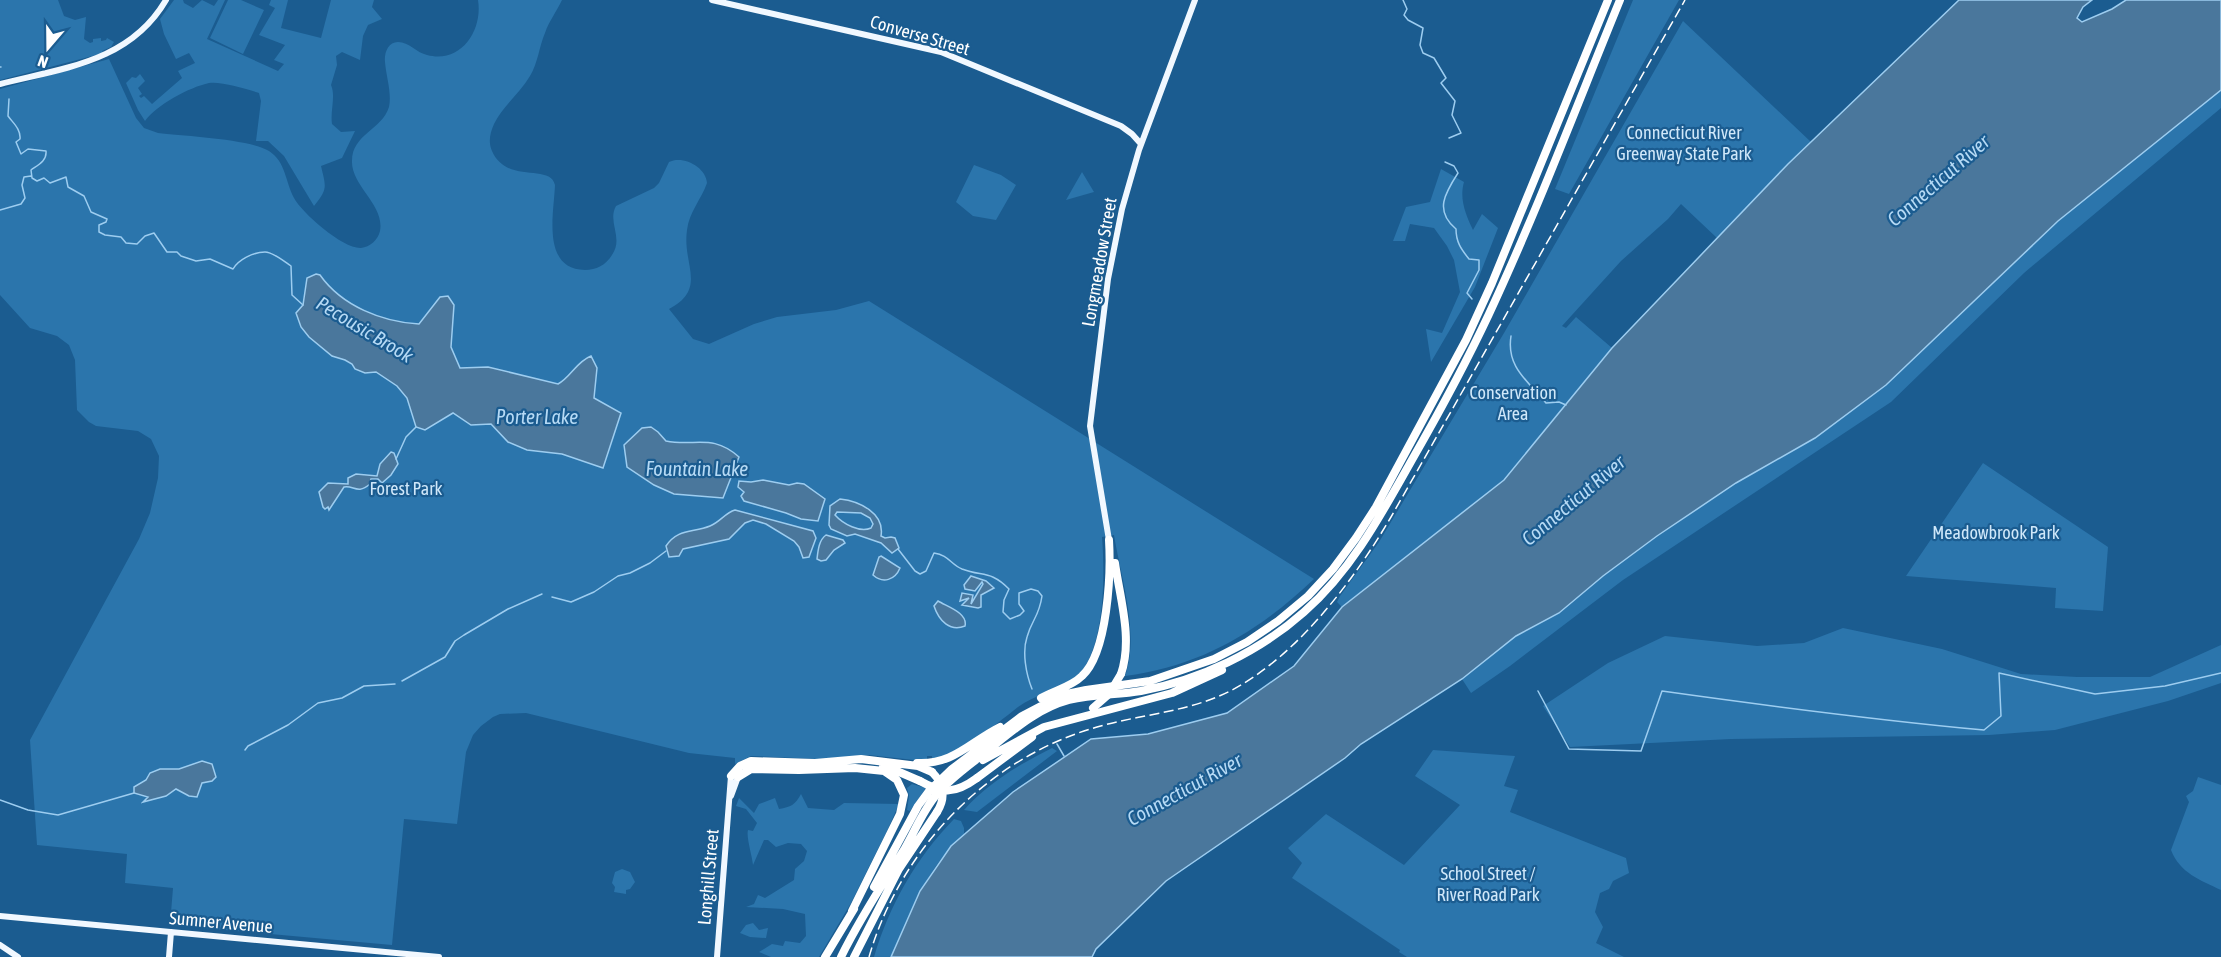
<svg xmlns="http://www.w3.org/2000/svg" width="2221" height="957" font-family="'Asap Condensed',sans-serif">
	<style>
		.green { fill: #2b75ac }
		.water { fill: #4a779c; stroke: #9dcdf0; stroke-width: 1.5; fill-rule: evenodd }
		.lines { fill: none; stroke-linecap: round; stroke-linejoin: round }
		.stream { stroke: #9dcdf0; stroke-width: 1.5 }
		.major { stroke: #f1f8ff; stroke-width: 6 }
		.highway { stroke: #fff; stroke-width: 8 }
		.rail { stroke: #fff; stroke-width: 1.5; stroke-dasharray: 10 4.5; stroke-linecap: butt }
		.highway-bridge { stroke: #fff; stroke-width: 8 }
		.labels { text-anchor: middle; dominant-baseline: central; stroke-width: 4.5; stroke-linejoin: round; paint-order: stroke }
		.street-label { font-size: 18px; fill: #fff; stroke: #1b5c90 }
		.park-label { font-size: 18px; fill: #d0e8fa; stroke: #1b5c90 }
		.water-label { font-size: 20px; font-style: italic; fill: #b6daf5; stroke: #1b5c90 }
	</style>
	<rect width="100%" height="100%" fill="#1b5c90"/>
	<path class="green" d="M 0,0 L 58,0 L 64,16 L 75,20 L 86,17 L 84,39 L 90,43 L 93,42 L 93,39 L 101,38 L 101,41 L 106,40 L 107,38 L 114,42 L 111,47 L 102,51 L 104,53 L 0,80 Z
		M 174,0 L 183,0 L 184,3 L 193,8 L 202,0 L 214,6 L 218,0 L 225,0 L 207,39 L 278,71 L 284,64 L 274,60 L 285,45 L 259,35 L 275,8 L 269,5 L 271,0 L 288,0 L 281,28 L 321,38 L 331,0 L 374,0 L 372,7 L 382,19 L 368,25 L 363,36 L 360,60 L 342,52 L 336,56 L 337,65 L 331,85 C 336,96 330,111 332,124 L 341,132 L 355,131 L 342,158 L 321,166 C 326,187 328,189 314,206 L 284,156 L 268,141 L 256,141 L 261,101 L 259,93 C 247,89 220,81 209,83 C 190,87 156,105 145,121 L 138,110 L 126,83 L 132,77 L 136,78 L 140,74 L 145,81 L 138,88 L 142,94 L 139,96 L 141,98 L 144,96 L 152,104 L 182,78 L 178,71 L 195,63 L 189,53 L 176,59 L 164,34 L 160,19 Z
		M 228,0 L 241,0 L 264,10 L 243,54 L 210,38 Z
		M 478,0 L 562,0 C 557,11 549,21 545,33 C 539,47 538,63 530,76 C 520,93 502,107 494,124 C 490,133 488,142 492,151 C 507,185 550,163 555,185 C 554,213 541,269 585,270 C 596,270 606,265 612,255 C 624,238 607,222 616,206 L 654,188 L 659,183 L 669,162 C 683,155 706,167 707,183 C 701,200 689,212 687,230 C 682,265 708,288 669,309 L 693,339 L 709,344 L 754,324 L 777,317 L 836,310 L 869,301 L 1314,579 C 1259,631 1202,666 1125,676 C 1140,634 1121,578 1114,535 L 1102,537 C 1105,573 1106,658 1072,680 C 1055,691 1035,695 1018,707 C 991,728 966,750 932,760 L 932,756 L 927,756 L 927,760 L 923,761 L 869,755 L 819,759 L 751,756 L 735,764 L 735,758 L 689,753 L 526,713 L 500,714 L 493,717 L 481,726 L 473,735 L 466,752 L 457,824 L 404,819 L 392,945 L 170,925 L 173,888 L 125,883 L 127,854 L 37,845 L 30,740 L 139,539 L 150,513 L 158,478 L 159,456 L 151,439 L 138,431 L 96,426 L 89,422 L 77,410 L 75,360 L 69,345 L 57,336 L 30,328 L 0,295 L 0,89 L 109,59 L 136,118 L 144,128 L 158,133 C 183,136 250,139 269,151 C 286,162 285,181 294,198 C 302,213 343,249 361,248 C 370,247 378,240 380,231 C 385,205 351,186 352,161 C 352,134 382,130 389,107 C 392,93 386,76 385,62 C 384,53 388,42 398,42 C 409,42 417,53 427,55 C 461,64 483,30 478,0 Z
		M 1633,0 L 1679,0 L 1569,194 L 1555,189 Z
		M 1683,21 L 1811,142 L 1717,238 L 1681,204 L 1668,219 L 1621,261 L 1562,326 L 1566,328 L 1576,317 L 1612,348 L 1504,480 L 1342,607 L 1337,602 L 1340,596 L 1379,542 L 1504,333 Z
		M 2221,90 L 2221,108 L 2024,273 L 1891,402 L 1623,580 L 1510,666 L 1471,693 L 1462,679 L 1516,636 L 1559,613 L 1603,576 L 1657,536 L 1736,483 L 1815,438 L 1886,385 L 2058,221 Z
		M 974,165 L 1001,175 L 1016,185 L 996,220 L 973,216 L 956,202 Z
		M 1441,169 L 1464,182 C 1459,199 1466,215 1473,230 L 1482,214 L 1498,228 L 1475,287 L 1431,362 L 1426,329 L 1442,333 L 1460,292 L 1454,260 L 1447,246 L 1434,228 L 1410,224 L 1405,241 L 1393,241 L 1406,207 L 1430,202 Z
		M 1082,172 L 1094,192 L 1066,200 Z
		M 1983,463 L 2108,547 L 2103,611 L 2055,608 L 2056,588 L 1906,576 Z
		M 1843,628 L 1942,649 L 2021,674 L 2077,677 L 2150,677 L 2221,645 L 2221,683 L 2168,701 L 2055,730 L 1989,735 L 1731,739 L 1570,747 L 1543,706 L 1608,663 L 1665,636 L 1757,646 L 1804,643 Z
		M 1052,748 L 1057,751 L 977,812 L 964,810 C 988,783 1020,764 1052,748 Z
		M 1433,750 L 1515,756 L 1504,786 L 1518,790 L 1510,812 L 1626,858 L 1629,873 L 1613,881 L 1609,889 L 1600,893 L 1595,912 L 1603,927 L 1596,943 L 1624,957 L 1407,957 L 1399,952 L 1400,950 L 1292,878 L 1302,863 L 1288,848 L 1326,814 L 1404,865 L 1460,805 L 1415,776 Z
		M 2198,777 L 2221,785 L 2221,890 C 2200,880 2180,873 2171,850 L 2189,802 L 2186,796 L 2193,791 Z
		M 912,784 L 926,788 L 910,811 L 907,810 L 909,796 L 907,788 Z
		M 801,794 L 808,808 L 834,810 L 844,803 L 899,804 L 887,831 L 851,903 L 819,957 L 771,957 L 759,952 L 772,944 L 783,946 L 785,941 L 800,943 L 806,936 L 805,914 L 783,909 L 746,907 L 754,904 L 758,895 L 765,898 L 794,880 L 795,869 L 804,861 L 807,851 L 801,844 L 788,843 L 776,847 L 768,840 L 764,840 L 753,865 C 752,855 746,837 748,830 L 753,831 L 757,823 L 746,809 L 736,806 L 739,798 L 754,813 L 759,804 L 775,798 L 779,809 C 791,807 795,805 801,794 Z
		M 954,819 L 961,821 L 964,828 L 964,835 C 927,866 910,914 891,957 L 874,957 C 889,906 916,858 954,819 Z
		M 622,869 L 630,872 L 635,882 L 630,889 L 626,890 L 626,894 L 614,892 L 615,887 L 612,883 L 615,872 Z
		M 753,923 L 759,930 L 768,928 L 766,938 L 750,937 L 740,933 L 746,925 Z"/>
	<path class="water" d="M 1959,0 L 2092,0 L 2083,7 L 2077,18 L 2082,22 L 2112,9 L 2126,0 L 2221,0 L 2221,90 L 2058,221 L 1886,385 L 1815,438 L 1736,483 L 1657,536 L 1603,576 L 1559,613 L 1516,636 L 1462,679 L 1361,744 L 1345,758 L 1166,881 L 1096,949 L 1092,957 L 891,957 L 920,891 L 951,846 L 1013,792 L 1091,739 L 1148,734 L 1227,713 L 1294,666 L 1342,607 L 1504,480 L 1612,348 L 1788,164 Z
		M 316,274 L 320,275 C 342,306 382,322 419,324 L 440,297 L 448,296 L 454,305 L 451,347 L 460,368 L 488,367 L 558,384 C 571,377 576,362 591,356 L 597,368 L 594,398 L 621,413 L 603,468 L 562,454 L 527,450 L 508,442 L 491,424 L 471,425 L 453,413 L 425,430 L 416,427 L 407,398 L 397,386 L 376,372 L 365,373 L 355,369 L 352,364 L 345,360 L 332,356 L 309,337 L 301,327 L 296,313 L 303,305 L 307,278 Z
		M 651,427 L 658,432 L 666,441 C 695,447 712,433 739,457 L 723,498 L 674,494 L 654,485 L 627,467 L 624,445 L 642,428 Z
		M 391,452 L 394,453 L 398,464 L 391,475 L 382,483 L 378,479 L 371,479 L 370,484 C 357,495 354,485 344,487 L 329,510 L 328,507 L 325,509 L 323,507 L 319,492 L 328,483 L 348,484 L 348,478 L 356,474 L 377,476 L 380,464 Z
		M 763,480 L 789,485 L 797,483 L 804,484 L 825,499 L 818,521 L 801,519 L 786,513 L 744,501 L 741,496 L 744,492 L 738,487 L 739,481 L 751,482 Z
		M 840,499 C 859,501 885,513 881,536 L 885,538 L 891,537 L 895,538 L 899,548 L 892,553 L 881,543 L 855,534 L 847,536 L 831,529 L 829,525 L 830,506 ZM 837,512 L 861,513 L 870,518 L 873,524 L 871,528 C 860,533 843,524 835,515 Z
		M 735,510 L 813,531 L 816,538 L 809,557 L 803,558 L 799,547 L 794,541 L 766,524 L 753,520 L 745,523 L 729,539 L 683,549 L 679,556 L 669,557 L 666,546 C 678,528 693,533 710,526 C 720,522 725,513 735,510 Z
		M 826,535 L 843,540 L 845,543 L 834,550 L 826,560 L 821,561 L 817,559 C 818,550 819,540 826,535 Z
		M 881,556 L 900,568 C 895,580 883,584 873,575 L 879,557 Z
		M 971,576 L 986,581 L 994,588 L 981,595 L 981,607 L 978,608 L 962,605 L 969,598 L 960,601 L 962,593 L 973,595 L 971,604 L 983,584 L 982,582 L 975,591 L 965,589 L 964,585 Z
		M 938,601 C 948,607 968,613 965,626 C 950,632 939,621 934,606 Z
		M 202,761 L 212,764 L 216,777 L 212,781 L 202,783 L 197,797 L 189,796 L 176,789 L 166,796 L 143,802 L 148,797 L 134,793 L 134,787 L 146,780 L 150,773 L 160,769 L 179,769 Z"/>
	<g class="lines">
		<path class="stream" d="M 1403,0 L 1407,9 L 1404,15 L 1408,20 L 1423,28 L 1420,45 L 1423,53 L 1434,58 L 1446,78 L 1441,83 L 1455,101 L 1452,115 L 1461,133 L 1449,138
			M 0,67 L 1,67
			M 9,99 L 8,116 C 13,123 21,129 20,139 L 16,142 L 21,154 L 28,149 L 46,151 C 47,161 38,165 31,170 L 32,178 L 37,181 L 44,178 L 50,183 L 66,177 L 68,187 L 84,196 L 91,212 L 107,219 L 106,222 L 99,225 L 99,232 L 105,235 L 121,237 L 126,243 L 137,244 L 145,236 L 154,233 L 167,252 L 177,252 L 181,256 L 196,261 L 210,259 L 233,269 C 238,260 253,252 265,252 C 273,252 285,262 291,266 L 292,295 L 303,305
			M 1445,162 L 1454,166 L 1458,173 C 1445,193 1434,211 1456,229 C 1456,242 1461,249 1469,259 L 1479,260 L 1479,270 L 1467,293 L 1472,299
			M 0,210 L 21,204 L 25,198 L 22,185 L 24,177 L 31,176
			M 1511,336 C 1506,367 1528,381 1546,403 L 1559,402 L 1566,405
			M 396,459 L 406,437 L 416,427
			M 898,549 L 915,571 L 920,574 L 926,571 L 934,553 C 949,555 950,564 962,569 C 983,577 990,570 1009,589 L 1004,600 L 1003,612 L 1010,619 L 1020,615 L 1024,611 L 1019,604 L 1019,593 L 1031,589 L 1038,591 L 1042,596 C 1039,617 1032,619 1027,637 C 1022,652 1026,674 1032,689
			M 552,597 L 571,602 L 594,592 L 618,576 L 630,573 L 650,563 L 666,551
			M 402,681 L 445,657 L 455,641 L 464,635 L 508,609 L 542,594
			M 1538,691 L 1569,749 L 1641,751 L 1662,691 C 1769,706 1876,720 1984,730 L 2001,716 L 1999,673 L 2095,694 L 2165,686 L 2221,673
			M 1057,744 L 1064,756
			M 245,750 L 248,746 L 288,725 L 318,703 L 342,698 L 364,686 L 395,684
			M 0,800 L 28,810 L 58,815 L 134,793"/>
		<path class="major" d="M 712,0 L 941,52 L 1121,126 L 1132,134 L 1141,144
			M 0,84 C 63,68 130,62 166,0
			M 1109,540 L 1090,426 L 1108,279 L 1122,209 L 1139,150 L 1195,0
			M 731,796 L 738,777
			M 0,916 L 439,957
			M 0,945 L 18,957
			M 169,957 L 171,932
			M 717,957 L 731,776"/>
		<path class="highway" d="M 1115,563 C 1120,599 1133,639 1121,674
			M 1041,698 C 1055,690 1071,687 1082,676 C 1108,652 1111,573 1109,540
			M 983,760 L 1044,727 L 1172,693 L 1222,670
			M 917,763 C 953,765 970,742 1000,727
			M 883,765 L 920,781
			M 731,776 L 740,766 L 751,761 L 815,763 L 861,759 L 918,766 L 932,772
			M 738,777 L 751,769 L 799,770 L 855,768 L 884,771 L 897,780 L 904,795 L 900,814 L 852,911
			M 977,778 L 1032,737
			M 874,887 L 918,806 L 929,791 L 952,769 L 1022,716 L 1062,695 L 1086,690 L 1150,681 L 1214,659 L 1247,642 L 1278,621 L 1308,596 L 1333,569 L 1356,538 L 1376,507 L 1466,340 L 1492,283 L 1608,0
			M 825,957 L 854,909
			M 841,957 C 859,920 882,885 904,850 C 915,831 923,810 937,794 C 950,779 967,767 982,755 C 1009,734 1035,709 1069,700 C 1093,694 1117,695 1141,691 C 1200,680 1259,652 1304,612 C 1352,570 1382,513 1413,458 C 1440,411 1466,363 1489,314 C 1537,211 1577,105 1620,0
			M 854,957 L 899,869 L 937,812"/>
		<path class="rail" d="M 869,957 C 900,849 988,758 1097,727 C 1142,714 1190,712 1232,690 C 1298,655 1354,580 1391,517 L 1685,0"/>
		<path class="highway-bridge" d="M 1093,708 L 1109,694 L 1121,674
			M 932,772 C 944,784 946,798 937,812
			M 920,781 C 943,794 955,794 977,778"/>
	</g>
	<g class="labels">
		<g class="street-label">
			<text transform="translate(920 35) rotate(16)">Converse Street</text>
			<text transform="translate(1099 262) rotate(-80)">Longmeadow Street</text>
			<text transform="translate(708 877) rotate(-85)">Longhill Street</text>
			<text transform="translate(221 922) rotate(5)">Sumner Avenue</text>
		</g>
		<g class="park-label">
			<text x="1684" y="132">Connecticut River<tspan x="1684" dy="21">Greenway State Park</tspan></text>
			<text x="1513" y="392">Conservation<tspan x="1513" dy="21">Area</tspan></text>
			<text x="406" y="488">Forest Park</text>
			<text x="1996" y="532">Meadowbrook Park</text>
			<text x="1488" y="873">School Street /<tspan x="1488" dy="21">River Road Park</tspan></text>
		</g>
		<g class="water-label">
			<text transform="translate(1938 180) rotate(-41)">Connecticut River</text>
			<text transform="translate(365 329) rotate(31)">Pecousic Brook</text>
			<text x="537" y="416">Porter Lake</text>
			<text x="697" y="468">Fountain Lake</text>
			<text transform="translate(1573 500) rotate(-40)">Connecticut River</text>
			<text transform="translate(1184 789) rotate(-29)">Connecticut River</text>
		</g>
	</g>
	<g transform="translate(48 48) rotate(200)" stroke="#1b5c90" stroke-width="4.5" paint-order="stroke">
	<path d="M0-4.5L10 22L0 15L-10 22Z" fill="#ffffff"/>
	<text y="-9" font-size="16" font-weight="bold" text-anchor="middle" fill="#ffffff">N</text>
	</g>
</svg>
